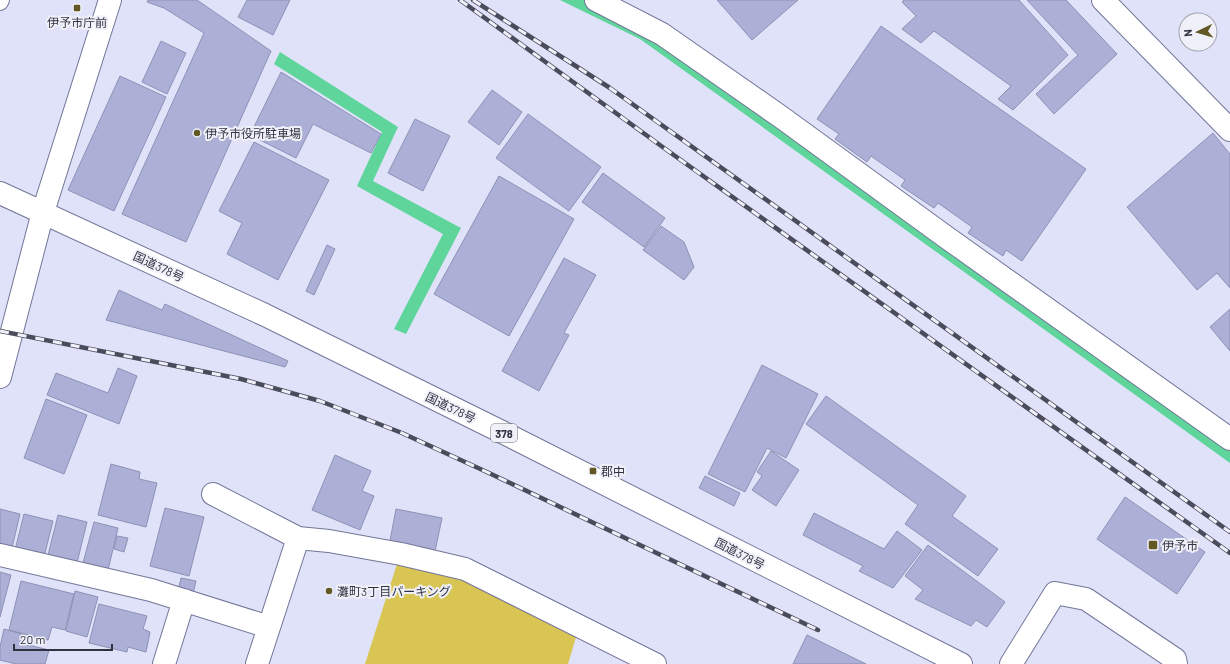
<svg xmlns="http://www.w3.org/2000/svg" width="1230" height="664" font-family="Barlow,'Noto Sans JP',sans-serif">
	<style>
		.green { fill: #d9c553 }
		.water { fill: #5fd59c }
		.building { fill: #acb0d6; stroke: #8d91b5 }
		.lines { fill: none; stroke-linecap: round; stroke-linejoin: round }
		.service-casing { stroke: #727698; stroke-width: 18 }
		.minor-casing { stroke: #727698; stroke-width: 24 }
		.tertiary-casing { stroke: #727698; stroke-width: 24 }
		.trunk-casing { stroke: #727698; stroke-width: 24 }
		.service { stroke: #fff; stroke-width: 16 }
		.minor { stroke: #fff; stroke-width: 22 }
		.tertiary { stroke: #fff; stroke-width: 22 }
		.trunk { stroke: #fff; stroke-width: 22 }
		.rail-casing { stroke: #4a4c5c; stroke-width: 4.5 }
		.rail { stroke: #eff0f8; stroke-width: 3; stroke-dasharray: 9; stroke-linecap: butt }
		.poi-dot { fill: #615825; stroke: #eff0f8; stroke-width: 1.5 }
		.labels { text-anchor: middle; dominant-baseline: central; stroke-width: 4; stroke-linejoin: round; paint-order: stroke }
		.shield { fill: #eff0f8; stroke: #696b78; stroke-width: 1 }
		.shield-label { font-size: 11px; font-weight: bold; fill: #303241 }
		.poi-label { font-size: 12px; fill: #303241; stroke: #eff0f8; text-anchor: start }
		.street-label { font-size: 12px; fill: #303241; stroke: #eff0f8 }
	</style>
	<rect width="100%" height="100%" fill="#dfe2f9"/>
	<path class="green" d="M 397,564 L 459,576 L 577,634 L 568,664 L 365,664 Z"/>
	<path class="water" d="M 560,0 L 594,0 L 651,27 L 1230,445 L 1230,463 L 640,39 Z
		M 280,52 L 398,127 L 373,181 L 461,228 L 406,334 L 394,329 L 443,234 L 357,186 L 382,132 L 274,64 Z"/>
	<path class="building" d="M 148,0 L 197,0 L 271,51 L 186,242 L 122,214 L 204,33 L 164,8 L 147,2 Z
		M 247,0 L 290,0 L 273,35 L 238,17 Z
		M 717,0 L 798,0 L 752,40 Z
		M 904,0 L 1019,0 L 1068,55 L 1013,110 L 998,99 L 1011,86 L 934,31 L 921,43 L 902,29 L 916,16 L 902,2 Z
		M 1027,0 L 1066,0 L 1117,54 L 1054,114 L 1036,94 L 1078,55 Z
		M 881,26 L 1086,169 L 1022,261 L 1006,250 L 1003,256 L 968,233 L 972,227 L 938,203 L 934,208 L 901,186 L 905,180 L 871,156 L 867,162 L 835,139 L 839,134 L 817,119 Z
		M 161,41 L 186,53 L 167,94 L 142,82 Z
		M 281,72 L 381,134 L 371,153 L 313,124 L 296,158 L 250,135 Z
		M 120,76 L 166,97 L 114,211 L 68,190 Z
		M 492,90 L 522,112 L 499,145 L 468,122 Z
		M 528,114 L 601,167 L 569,211 L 496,158 Z
		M 415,119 L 450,136 L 423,191 L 388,173 Z
		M 1213,133 L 1230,154 L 1230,288 L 1217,273 L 1197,290 L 1127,207 Z
		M 254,142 L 329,180 L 278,280 L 227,254 L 242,223 L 219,211 Z
		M 603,173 L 665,218 L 644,247 L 582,202 Z
		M 499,176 L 574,219 L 509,336 L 434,294 Z
		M 661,226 L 684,242 L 694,267 L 684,280 L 643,250 Z
		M 327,245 L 335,249 L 314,295 L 306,291 Z
		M 564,258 L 596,275 L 564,333 L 569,335 L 539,391 L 502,371 Z
		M 119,290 L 162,310 L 165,304 L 288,361 L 285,367 L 106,320 Z
		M 1230,309 L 1230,351 L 1210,327 Z
		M 762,365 L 818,394 L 786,458 L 767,448 L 745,492 L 708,474 Z
		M 118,368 L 137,376 L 119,424 L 47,395 L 56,373 L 108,393 Z
		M 826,396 L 966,496 L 952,516 L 998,549 L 978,576 L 905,524 L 918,505 L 806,424 Z
		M 46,399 L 87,415 L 64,474 L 24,458 Z
		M 771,451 L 799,470 L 776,506 L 752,490 L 762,476 L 757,472 Z
		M 335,455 L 371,471 L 362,491 L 374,496 L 360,530 L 312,510 Z
		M 111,464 L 140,472 L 139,479 L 157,483 L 146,527 L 98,515 Z
		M 705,476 L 740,493 L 734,506 L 699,488 Z
		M 1125,497 L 1205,552 L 1177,594 L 1097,539 Z
		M 165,508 L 204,517 L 189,576 L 150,566 Z
		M 0,509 L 20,514 L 11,552 L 0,550 Z
		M 396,509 L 442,518 L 434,556 L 389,546 Z
		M 814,513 L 884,549 L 897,531 L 922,550 L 893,588 L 859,571 L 863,566 L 803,535 Z
		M 24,514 L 53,521 L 43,561 L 14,554 Z
		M 58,515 L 87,522 L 76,567 L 47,559 Z
		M 94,522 L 118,528 L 108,570 L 83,563 Z
		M 117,536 L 128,538 L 124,552 L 114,549 Z
		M 928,545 L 1005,602 L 987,627 L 976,620 L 971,626 L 915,599 L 923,590 L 905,576 Z
		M 0,572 L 11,575 L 0,617 Z
		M 181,578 L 196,581 L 193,594 L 178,591 Z
		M 21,581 L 74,594 L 65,630 L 52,627 L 48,640 L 9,630 Z
		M 75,591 L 98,597 L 87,637 L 66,631 Z
		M 99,604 L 147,616 L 143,629 L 150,632 L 146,652 L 128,647 L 127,652 L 89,643 Z
		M 4,629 L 25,635 L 24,644 L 49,650 L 45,664 L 16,664 L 0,660 L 0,647 Z
		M 807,635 L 866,664 L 793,664 Z"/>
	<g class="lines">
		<defs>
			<path id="service" d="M 0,2 L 1,0"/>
			<path id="minor" d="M 596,0 L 662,34 L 781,117 L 946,237 L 1230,439
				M 1103,0 L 1230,130
				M 0,377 L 43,212
				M 213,494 L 298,538 L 329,541 L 401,554 L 465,569 L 655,664
				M 0,555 L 151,590 L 269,627
				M 164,664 L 184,600
				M 257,664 L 298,538
				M 1011,664 L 1055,593 L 1086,599 L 1175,659 L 1176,664"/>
			<path id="tertiary" d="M 43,212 L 110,0"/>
			<path id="trunk" d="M 0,193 L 265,315 L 510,436 L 961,664"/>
		</defs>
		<use href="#service" class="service-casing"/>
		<use href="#minor" class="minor-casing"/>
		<use href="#tertiary" class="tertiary-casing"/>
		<use href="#trunk" class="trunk-casing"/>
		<use href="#service" class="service"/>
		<use href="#minor" class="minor"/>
		<use href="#tertiary" class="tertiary"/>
		<use href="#trunk" class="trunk"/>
		<defs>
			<path id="rail" d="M 460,0 L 664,148 L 1230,553
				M 473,0 L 610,88 L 1230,532
				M 0,331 L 241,379 L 320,401 L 402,433 L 489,473 L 818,630"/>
		</defs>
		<use href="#rail" class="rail-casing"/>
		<use href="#rail" class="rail"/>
	</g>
	<g class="poi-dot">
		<rect x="73" y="4" width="8" height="8" rx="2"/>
		<circle cx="197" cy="133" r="4"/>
		<rect x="589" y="467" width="8" height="8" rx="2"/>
		<rect x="1148" y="540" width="10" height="10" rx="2"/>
		<circle cx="329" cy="591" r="4"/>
	</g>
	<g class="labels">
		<rect class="shield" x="491" y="424" width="26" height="18" rx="3"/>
		<g class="shield-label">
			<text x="504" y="433">378</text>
		</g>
		<g class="poi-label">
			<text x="77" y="22" text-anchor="middle">伊予市庁前</text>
			<text x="205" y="133">伊予市役所駐車場</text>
			<text x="601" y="471">郡中</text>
			<text x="1162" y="545">伊予市</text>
			<text x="337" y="591">灘町3丁目パーキング</text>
		</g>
		<g class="street-label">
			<text transform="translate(159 266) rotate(25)">国道378号</text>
			<text transform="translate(451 407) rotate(26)">国道378号</text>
			<text transform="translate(740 553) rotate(27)">国道378号</text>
		</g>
	</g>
	<g transform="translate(1198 32) rotate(265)"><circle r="19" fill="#eff0f8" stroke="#a3a4af"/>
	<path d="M0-3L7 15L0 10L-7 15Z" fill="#615825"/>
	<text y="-6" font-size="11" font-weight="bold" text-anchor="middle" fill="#303241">N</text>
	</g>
	<path d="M14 644v6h98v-6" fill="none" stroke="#303241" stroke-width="2"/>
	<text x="20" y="644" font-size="12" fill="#303241" stroke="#eff0f8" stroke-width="3" paint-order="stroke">20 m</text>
</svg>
